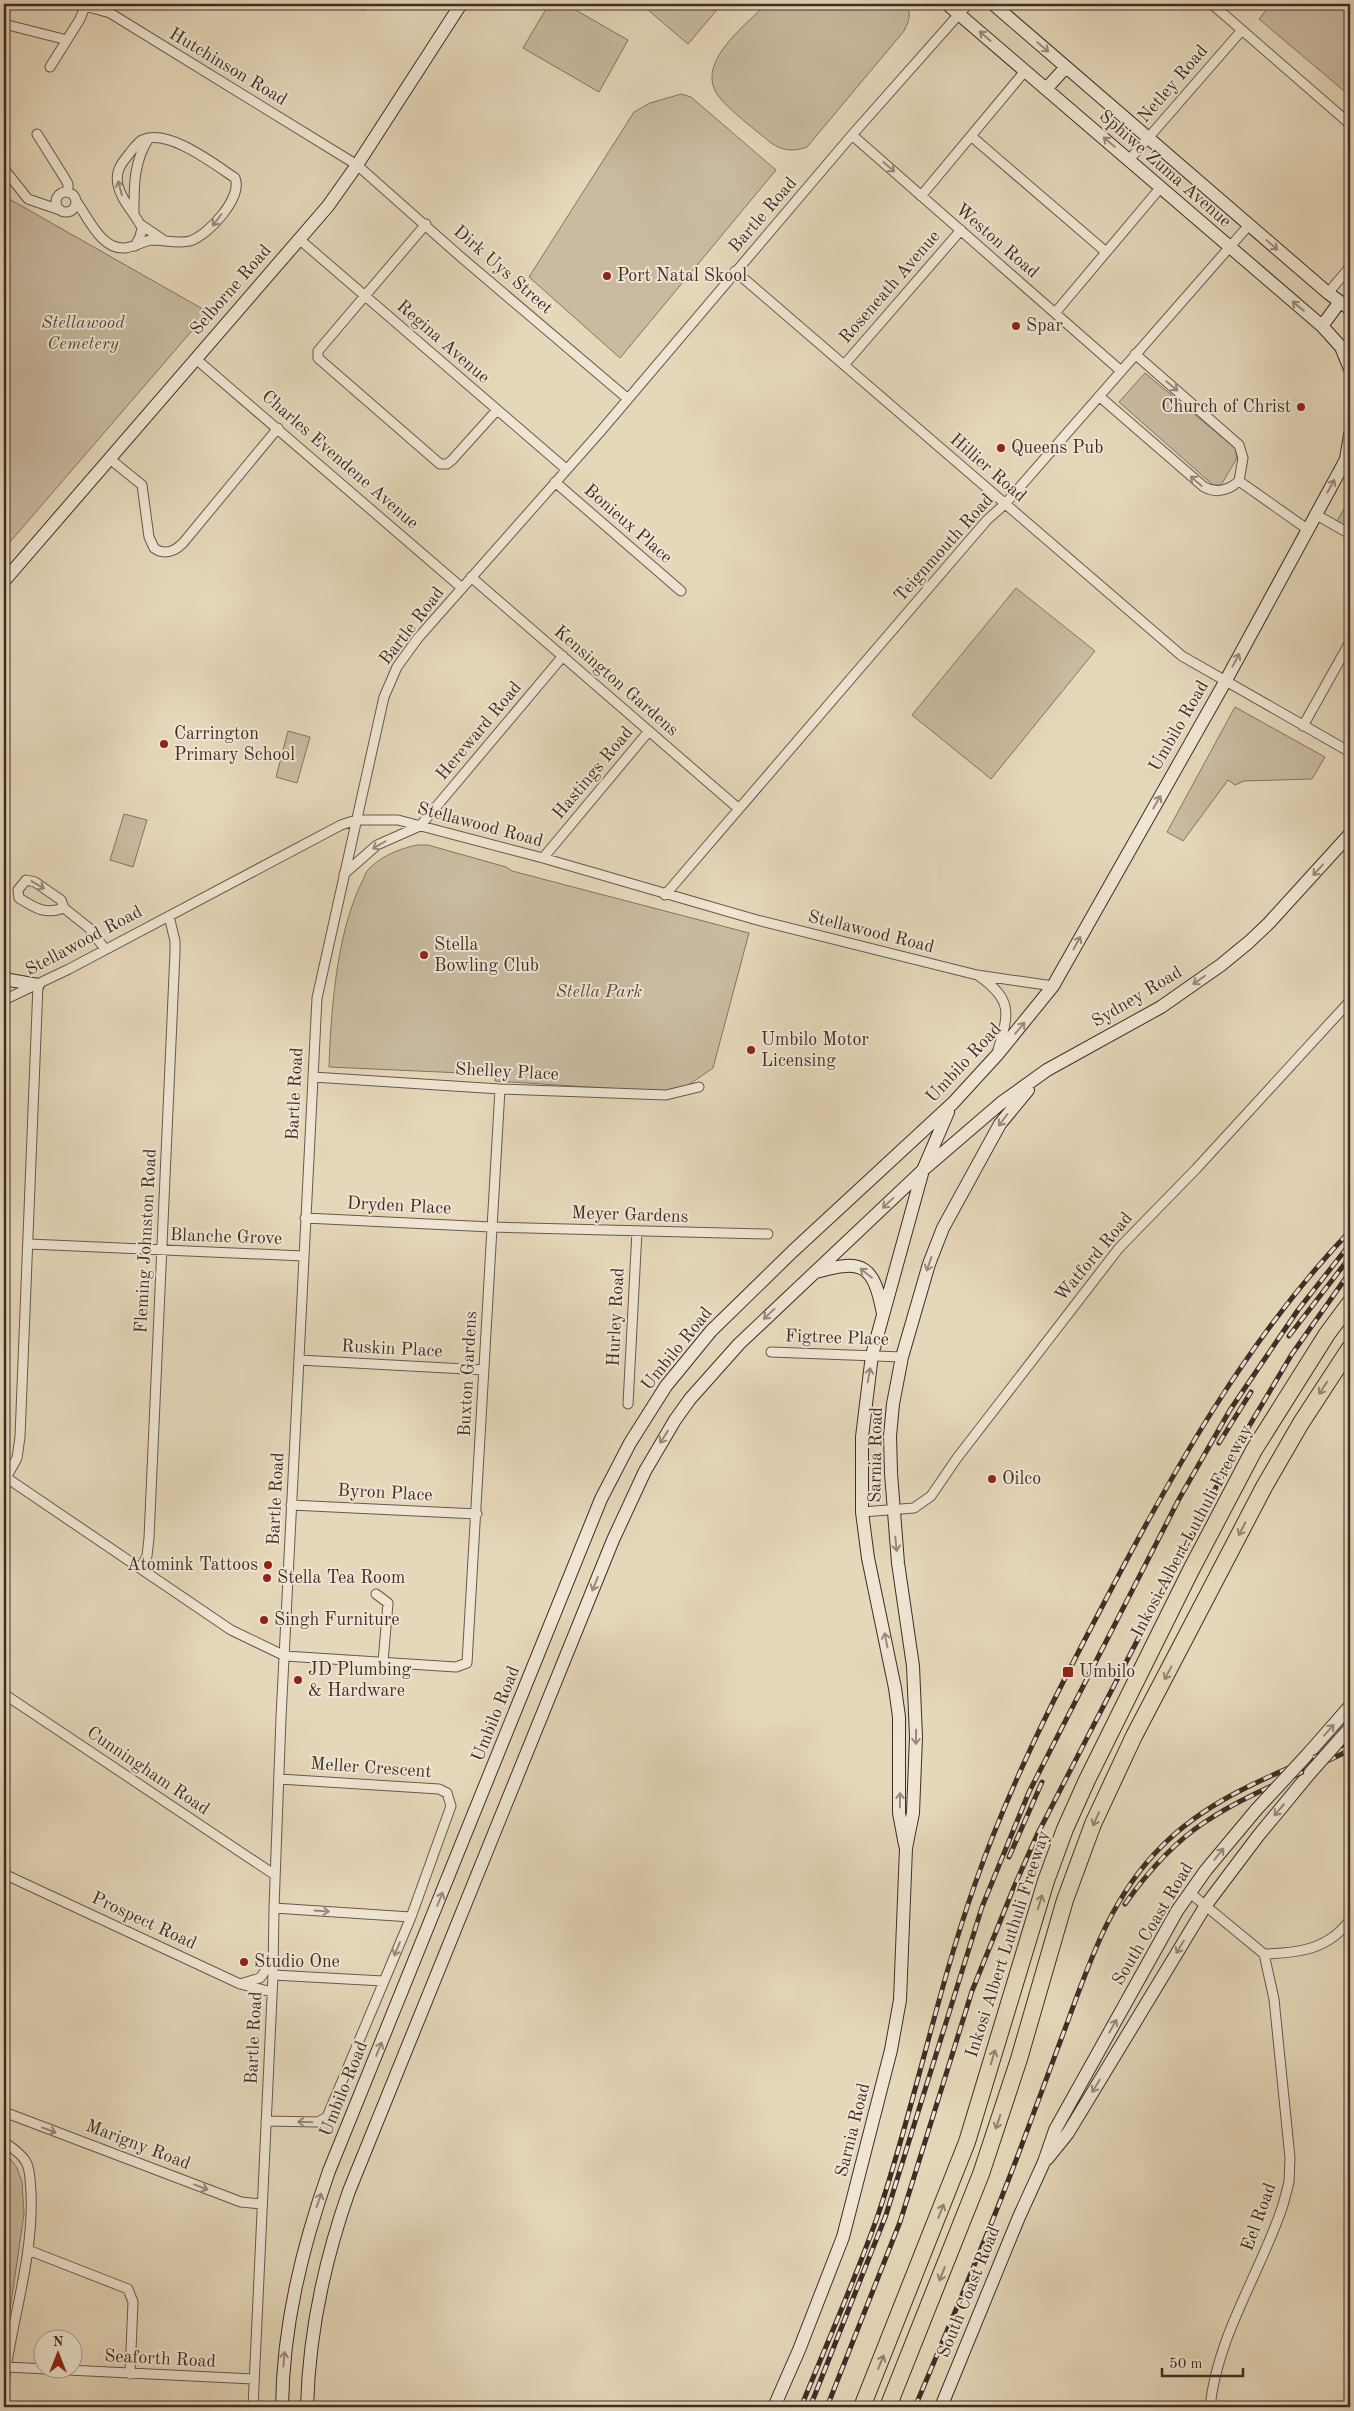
<svg xmlns="http://www.w3.org/2000/svg" width="1354" height="2411" font-family="'Old Standard TT',serif">
	<style>
		.green { fill: #c9baa0; stroke: #847464 }
		.lines { fill: none; stroke-linecap: round; stroke-linejoin: round }
		.street-casing { stroke: #69584c; stroke-width: 11 }
		.secondary-casing { stroke: #402d27; stroke-width: 14 }
		.highway-casing { stroke: #402d27; stroke-width: 18 }
		.street { stroke: #eee5d2; stroke-width: 9 }
		.secondary { stroke: #eee5d2; stroke-width: 12 }
		.highway { stroke: #e5d7b9; stroke-width: 16 }
		.rail-casing { stroke: #402d27; stroke-width: 5 }
		.rail { stroke: #eee5d2; stroke-width: 3; stroke-dasharray: 9; stroke-linecap: butt }
		.secondary-bridge-casing { stroke: #402d27; stroke-width: 14; stroke-linecap: butt }
		.secondary-bridge { stroke: #eee5d2; stroke-width: 12 }
		.oneway { stroke: #97897c }
		.oneway2 { stroke: #928270 }
		.poi-dot { fill: #8f2418; stroke: #eee5d2; stroke-width: 2 }
		.labels { text-anchor: middle; dominant-baseline: central; stroke-width: 4; stroke-linejoin: round; paint-order: stroke }
		.street-label { font-size: 18px; fill: #402d27; stroke: #eee5d2 }
		.poi-label { font-size: 18px; fill: #402d27; stroke: #eee5d2; text-anchor: start }
		.park-label { font-size: 18px; font-style: italic; fill: #5b493f; stroke: #eee5d2 }
	</style>
	<rect width="100%" height="100%" fill="#e5d7b9"/>
	<filter id="stains"><feTurbulence type="fractalNoise" baseFrequency=".004" numOctaves="4"/><feColorMatrix values="0 0 0 0 .2 0 0 0 0 .09 0 0 0 0 .02 0 0 0 .5 -.17"/></filter>
	<radialGradient id="worn" r=".72"><stop offset=".6" stop-color="#630" stop-opacity="0"/><stop offset="1" stop-color="#630" stop-opacity=".3"/></radialGradient>
	<path class="green" d="M 549,4 L 565,4 L 628,40 L 599,92 L 523,48 Z
		M 641,4 L 722,4 L 688,44 Z
		M 766,4 L 906,4 C 912,14 909,21 904,31 L 807,147 C 794,152 783,151 771,143 C 756,130 727,109 717,94 C 696,62 746,25 766,4 Z
		M 1271,4 L 1350,4 L 1350,96 L 1259,19 Z
		M 681,94 L 691,97 L 776,170 L 620,358 L 529,277 L 634,112 L 650,103 Z
		M 4,196 L 208,312 L 4,549 Z
		M 1145,373 L 1235,448 L 1237,458 L 1221,485 L 1213,485 L 1119,402 Z
		M 1350,499 L 1350,529 L 1337,521 Z
		M 1016,588 L 1095,651 L 991,779 L 912,715 Z
		M 1235,707 L 1325,757 L 1312,779 L 1244,781 L 1235,785 L 1228,780 L 1183,841 L 1167,832 Z
		M 288,731 L 310,737 L 297,783 L 276,777 Z
		M 124,814 L 147,820 L 133,867 L 110,860 Z
		M 417,845 L 428,845 L 506,867 L 512,871 L 749,933 L 713,1068 L 684,1088 L 667,1092 L 495,1081 L 496,1069 L 484,1074 L 329,1067 C 331,1011 336,940 359,888 C 362,883 364,876 367,871 C 380,856 399,849 417,845 Z
		M 4,2150 L 17,2168 L 22,2182 L 24,2214 L 4,2351 Z"/>
	<g class="lines">
		<defs>
			<path id="street" d="M 78,4 L 110,13 L 357,165 L 462,258 L 628,399
				M 1212,4 L 1350,124
				M 363,5 L 364,4
				M 4,24 L 67,40
				M 50,67 L 80,19 L 86,4
				M 37,134 L 64,177 L 68,184 L 68,192
				M 852,135 L 1121,371
				M 971,136 L 1106,252
				M 1129,160 L 1242,30
				M 4,169 L 28,199 L 60,210
				M56 202a10 10 0 1 1 20 0a10 10 0 1 1-20 0Z
				M 921,196 L 1025,71
				M 76,201 C 88,217 101,250 125,248 C 134,247 142,242 151,240 C 164,240 178,244 190,241 C 209,235 243,197 235,178 C 214,164 168,128 142,140 C 137,143 133,149 129,154 C 121,164 115,171 118,185 C 121,201 135,213 142,228 L 140,237 L 135,246
				M 134,215 C 134,188 133,162 149,138
				M 140,224 L 165,241
				M 426,224 L 318,351 L 318,358 L 440,464 L 447,464 L 452,460 L 497,410
				M 299,239 L 566,469
				M 735,271 L 1182,656 L 1350,752
				M 1328,293 L 1350,267
				M 1055,313 L 1161,187
				M 196,359 L 462,588
				M 844,365 L 961,230
				M 1099,396 L 1204,487 C 1217,494 1229,490 1239,481 L 1243,458 L 1239,445 L 1135,354
				M 110,459 L 142,485 L 149,537 L 154,548 L 159,551 C 169,554 176,550 183,543 L 278,428
				M 1239,481 L 1307,529
				M 555,482 L 681,591
				M 1315,514 L 1350,534
				M 471,577 L 739,809
				M 1303,726 L 1350,642
				M 543,858 L 649,731
				M 344,874 L 377,845 L 420,826 L 563,656
				M 665,895 L 987,520 L 1005,504 L 1249,225
				M 64,908 C 45,915 35,908 19,898 L 18,890 L 26,880 L 35,882 L 61,900 L 64,908 L 89,928 L 105,949
				M 979,976 C 1013,1000 1009,1013 998,1050
				M 4,1000 L 69,969 L 341,825 L 356,820 L 398,820 L 543,858 L 757,920 L 977,975 L 1053,986
				M 313,1077 L 500,1089 L 666,1095 L 699,1087
				M 305,1218 L 491,1227 L 768,1234
				M 29,1244 L 303,1256
				M 771,1352 L 902,1357
				M 299,1360 L 484,1370
				M 628,1404 L 637,1231
				M 4,1476 L 231,1630 L 285,1656 L 456,1667 L 467,1663 L 500,1089
				M 6,1478 L 17,1458 L 20,1437 L 38,985
				M 291,1505 L 477,1514
				M 862,1512 L 914,1508 L 931,1496 L 957,1458 L 1119,1248 L 1196,1169 L 1350,1001
				M 141,1568 L 147,1556 L 149,1538 L 175,952 L 175,941 L 169,916
				M 376,1594 L 388,1603 L 383,1662
				M 4,1694 L 275,1875
				M 4,1874 L 240,1984 L 272,1992
				M 1190,1893 L 1264,1954 L 1274,1999 L 1290,2158 L 1289,2182 L 1283,2205 C 1261,2272 1217,2336 1210,2407
				M 274,1908 L 411,1917
				M 1264,1954 C 1298,1953 1328,1950 1350,1920
				M 273,1975 L 383,1981
				M 240,1984 L 260,1978 L 274,1959
				M 4,2112 L 241,2202 L 262,2204
				M 266,2121 L 318,2122 L 327,2117 L 411,1917 L 451,1806 L 447,1793 L 439,1789 L 279,1779
				M 4,2142 C 11,2147 22,2154 26,2162 C 31,2171 30,2183 31,2192 C 34,2256 12,2319 4,2382
				M 28,2250 L 128,2289 L 133,2302 L 130,2374
				M 6,2367 L 253,2379
				M 253,2407 L 273,1975 L 274,1908 L 281,1718 L 317,998 L 384,697 L 397,667 L 418,638 L 600,432 L 852,135 L 968,4"/>
			<path id="secondary" d="M 947,4 L 1322,326 L 1341,347 L 1350,369
				M 993,4 L 1328,293 L 1350,309
				M 1046,89 L 1066,67
				M 1322,326 L 1339,303
				M 1346,459 L 1350,435
				M 4,581 L 328,206 L 357,165 L 461,4
				M 4,979 L 38,985
				M 816,1272 C 864,1258 874,1266 883,1314
				M 1307,1755 L 1350,1706
				M 905,1845 L 899,1813 L 899,1717 L 895,1688 L 868,1558 L 862,1512 L 862,1437 L 872,1355 L 923,1170 L 948,1112
				M 1047,2159 L 1068,2133 L 1206,1905 L 1258,1836 L 1310,1773
				M 282,2407 C 283,2325 302,2248 329,2171 L 601,1499 L 630,1443 L 666,1386 L 711,1331 L 793,1251 L 953,1103 L 997,1055 L 1053,986 L 1225,682 L 1350,452
				M 307,2407 C 309,2332 324,2262 349,2191 L 613,1540 L 645,1471 L 675,1420 L 690,1399 L 739,1344 L 923,1170 L 1001,1103 L 1047,1070 L 1161,1007 L 1221,965 L 1249,942 L 1269,923 L 1350,834
				M 774,2407 L 799,2350 L 843,2237 L 891,2050 L 900,2000 L 906,1848 L 913,1813 L 916,1737 L 913,1666 L 898,1563 L 891,1473 L 890,1436 L 893,1404 L 902,1357 L 929,1264 L 943,1228 L 1000,1124 L 1028,1090
				M 941,2407 L 1019,2217 L 1044,2162 L 1055,2130 L 1177,1911 L 1206,1870 L 1256,1810"/>
			<path id="highway" d="M 862,2407 L 967,2142 L 1046,1881 L 1065,1829 L 1087,1780 L 1191,1570 L 1254,1450 L 1327,1334 L 1350,1303
				M 888,2407 L 981,2174 L 1019,2059 L 1065,1900 L 1093,1824 L 1134,1736 L 1264,1487 L 1301,1423 L 1350,1348"/>
		</defs>
		<use href="#street" class="street-casing"/>
		<use href="#secondary" class="secondary-casing"/>
		<use href="#highway" class="highway-casing"/>
		<use href="#street" class="street"/>
		<use href="#secondary" class="secondary"/>
		<use href="#highway" class="highway"/>
		<defs>
			<path id="rail" d="M 1289,1336 L 1350,1257
				M 1219,1443 L 1251,1392
				M 1009,1857 L 1042,1782
				M 1125,1904 C 1147,1873 1173,1843 1205,1822 C 1250,1792 1302,1774 1350,1750
				M 801,2407 C 827,2343 856,2278 879,2212 C 915,2104 937,1991 975,1884 C 1009,1786 1056,1694 1104,1603 C 1173,1471 1247,1339 1350,1231
				M 810,2407 L 886,2215 L 982,1907 L 1029,1792 L 1179,1499 L 1230,1410 L 1298,1310 L 1350,1244
				M 827,2407 L 900,2222 L 972,1991 L 1014,1887 L 1037,1835 L 1239,1443 L 1292,1354 L 1350,1272
				M 915,2407 C 950,2324 986,2240 1018,2155 C 1035,2110 1052,2064 1069,2018 C 1092,1955 1113,1895 1161,1847 C 1213,1794 1284,1771 1350,1742"/>
		</defs>
		<use href="#rail" class="rail-casing"/>
		<use href="#rail" class="rail"/>
		<defs>
			<path id="secondary-bridge" d="M 1310,1773 L 1350,1728
				M 1256,1810 L 1307,1755"/>
		</defs>
		<use href="#secondary-bridge" class="secondary-bridge-casing"/>
		<use href="#secondary-bridge" class="secondary-bridge"/>
	</g>
	<defs><path id="oneway-shaft" d="M-6 0H5M1.5-3L5.5 0L1.5 3" fill="none" stroke-width="1.6" stroke-linecap="round" stroke-linejoin="round" transform="scale(1.25)"/></defs>
	<g class="oneway">
		<use href="#oneway-shaft" transform="translate(985 36) rotate(-139)"/>
		<use href="#oneway-shaft" transform="translate(1043 47) rotate(40)"/>
		<use href="#oneway-shaft" transform="translate(1109 142) rotate(-140)"/>
		<use href="#oneway-shaft" transform="translate(889 167) rotate(41)"/>
		<use href="#oneway-shaft" transform="translate(120 188) rotate(-105)"/>
		<use href="#oneway-shaft" transform="translate(217 220) rotate(127)"/>
		<use href="#oneway-shaft" transform="translate(1272 245) rotate(41)"/>
		<use href="#oneway-shaft" transform="translate(1298 306) rotate(-140)"/>
		<use href="#oneway-shaft" transform="translate(1172 386) rotate(40)"/>
		<use href="#oneway-shaft" transform="translate(1196 481) rotate(-139)"/>
		<use href="#oneway-shaft" transform="translate(1331 486) rotate(-61)"/>
		<use href="#oneway-shaft" transform="translate(1236 660) rotate(-62)"/>
		<use href="#oneway-shaft" transform="translate(1157 802) rotate(-60)"/>
		<use href="#oneway-shaft" transform="translate(379 845) rotate(150)"/>
		<use href="#oneway-shaft" transform="translate(1318 870) rotate(132)"/>
		<use href="#oneway-shaft" transform="translate(38 885) rotate(31)"/>
		<use href="#oneway-shaft" transform="translate(1077 943) rotate(-61)"/>
		<use href="#oneway-shaft" transform="translate(1199 980) rotate(145)"/>
		<use href="#oneway-shaft" transform="translate(1020 1028) rotate(-50)"/>
		<use href="#oneway-shaft" transform="translate(1003 1120) rotate(127)"/>
		<use href="#oneway-shaft" transform="translate(888 1203) rotate(137)"/>
		<use href="#oneway-shaft" transform="translate(929 1264) rotate(109)"/>
		<use href="#oneway-shaft" transform="translate(866 1273) rotate(-141)"/>
		<use href="#oneway-shaft" transform="translate(769 1314) rotate(137)"/>
		<use href="#oneway-shaft" transform="translate(869 1375) rotate(-80)"/>
		<use href="#oneway-shaft" transform="translate(664 1437) rotate(122)"/>
		<use href="#oneway-shaft" transform="translate(896 1544) rotate(84)"/>
		<use href="#oneway-shaft" transform="translate(595 1584) rotate(112)"/>
		<use href="#oneway-shaft" transform="translate(886 1640) rotate(-101)"/>
		<use href="#oneway-shaft" transform="translate(1329 1730) rotate(-48)"/>
		<use href="#oneway-shaft" transform="translate(916 1737) rotate(91)"/>
		<use href="#oneway-shaft" transform="translate(900 1800) rotate(-89)"/>
		<use href="#oneway-shaft" transform="translate(1279 1810) rotate(130)"/>
		<use href="#oneway-shaft" transform="translate(1219 1854) rotate(-51)"/>
		<use href="#oneway-shaft" transform="translate(440 1899) rotate(-68)"/>
		<use href="#oneway-shaft" transform="translate(322 1911) rotate(4)"/>
		<use href="#oneway-shaft" transform="translate(1180 1947) rotate(121)"/>
		<use href="#oneway-shaft" transform="translate(397 1949) rotate(113)"/>
		<use href="#oneway-shaft" transform="translate(1113 2026) rotate(-61)"/>
		<use href="#oneway-shaft" transform="translate(379 2049) rotate(-68)"/>
		<use href="#oneway-shaft" transform="translate(1096 2086) rotate(121)"/>
		<use href="#oneway-shaft" transform="translate(305 2122) rotate(-178)"/>
		<use href="#oneway-shaft" transform="translate(49 2130) rotate(21)"/>
		<use href="#oneway-shaft" transform="translate(201 2187) rotate(21)"/>
		<use href="#oneway-shaft" transform="translate(319 2200) rotate(-71)"/>
		<use href="#oneway-shaft" transform="translate(284 2359) rotate(-85)"/>
	</g>
	<g class="oneway2">
		<use href="#oneway-shaft" transform="translate(1323 1388) rotate(123)"/>
		<use href="#oneway-shaft" transform="translate(1242 1529) rotate(117)"/>
		<use href="#oneway-shaft" transform="translate(1168 1673) rotate(118)"/>
		<use href="#oneway-shaft" transform="translate(1096 1819) rotate(114)"/>
		<use href="#oneway-shaft" transform="translate(1040 1902) rotate(-73)"/>
		<use href="#oneway-shaft" transform="translate(993 2057) rotate(-73)"/>
		<use href="#oneway-shaft" transform="translate(998 2122) rotate(108)"/>
		<use href="#oneway-shaft" transform="translate(941 2211) rotate(-69)"/>
		<use href="#oneway-shaft" transform="translate(942 2274) rotate(112)"/>
		<use href="#oneway-shaft" transform="translate(881 2362) rotate(-68)"/>
	</g>
	<g class="poi-dot">
		<circle cx="607" cy="276" r="5"/>
		<circle cx="1016" cy="326" r="5"/>
		<circle cx="1301" cy="407" r="5"/>
		<circle cx="1001" cy="448" r="5"/>
		<circle cx="164" cy="744" r="5"/>
		<circle cx="424" cy="955" r="5"/>
		<circle cx="751" cy="1050" r="5"/>
		<circle cx="992" cy="1479" r="5"/>
		<circle cx="268" cy="1565" r="5"/>
		<circle cx="267" cy="1578" r="5"/>
		<circle cx="264" cy="1620" r="5"/>
		<rect x="1062" y="1666" width="12" height="12" rx="2.5"/>
		<circle cx="298" cy="1680" r="5"/>
		<circle cx="244" cy="1962" r="5"/>
	</g>
	<g class="labels">
		<g class="street-label">
			<text transform="translate(228 67) rotate(31)">Hutchinson Road</text>
			<text transform="translate(1173 84) rotate(-49)">Netley Road</text>
			<text transform="translate(1165 169) rotate(41)">Sphiwe Zuma Avenue</text>
			<text transform="translate(763 215) rotate(-49)">Bartle Road</text>
			<text transform="translate(997 241) rotate(41)">Weston Road</text>
			<text transform="translate(503 270) rotate(41)">Dirk Uys Street</text>
			<text transform="translate(890 287) rotate(-49)">Roseneath Avenue</text>
			<text transform="translate(231 290) rotate(-49)">Selborne Road</text>
			<text transform="translate(443 342) rotate(41)">Regina Avenue</text>
			<text transform="translate(340 460) rotate(41)">Charles Evendene Avenue</text>
			<text transform="translate(988 468) rotate(41)">Hillier Road</text>
			<text transform="translate(628 524) rotate(41)">Bonieux Place</text>
			<text transform="translate(944 548) rotate(-48)">Teignmouth Road</text>
			<text transform="translate(412 626) rotate(-52)">Bartle Road</text>
			<text transform="translate(616 681) rotate(41)">Kensington Gardens</text>
			<text transform="translate(1179 726) rotate(-60)">Umbilo Road</text>
			<text transform="translate(479 731) rotate(-50)">Hereward Road</text>
			<text transform="translate(593 773) rotate(-50)">Hastings Road</text>
			<text transform="translate(480 825) rotate(15)">Stellawood Road</text>
			<text transform="translate(871 932) rotate(14)">Stellawood Road</text>
			<text transform="translate(84 941) rotate(-28)">Stellawood Road</text>
			<text transform="translate(1137 997) rotate(-31)">Sydney Road</text>
			<text transform="translate(964 1063) rotate(-47)">Umbilo Road</text>
			<text transform="translate(507 1072) rotate(3)">Shelley Place</text>
			<text transform="translate(295 1094) rotate(-87)">Bartle Road</text>
			<text transform="translate(399 1206) rotate(3)">Dryden Place</text>
			<text transform="translate(630 1215) rotate(2)">Meyer Gardens</text>
			<text transform="translate(226 1237) rotate(2)">Blanche Grove</text>
			<text transform="translate(146 1241) rotate(-87)">Fleming Johnston Road</text>
			<text transform="translate(1094 1257) rotate(-50)">Watford Road</text>
			<text transform="translate(616 1317) rotate(-87)">Hurley Road</text>
			<text transform="translate(837 1338) rotate(2)">Figtree Place</text>
			<text transform="translate(392 1349) rotate(3)">Ruskin Place</text>
			<text transform="translate(677 1349) rotate(-51)">Umbilo Road</text>
			<text transform="translate(468 1374) rotate(-87)">Buxton Gardens</text>
			<text transform="translate(876 1455) rotate(-89)">Sarnia Road</text>
			<text transform="translate(385 1493) rotate(3)">Byron Place</text>
			<text transform="translate(276 1499) rotate(-87)">Bartle Road</text>
			<text transform="translate(1192 1531) rotate(-62)">Inkosi Albert Luthuli Freeway</text>
			<text transform="translate(496 1714) rotate(-68)">Umbilo Road</text>
			<text transform="translate(371 1768) rotate(4)">Meller Crescent</text>
			<text transform="translate(148 1771) rotate(34)">Cunningham Road</text>
			<text transform="translate(144 1921) rotate(25)">Prospect Road</text>
			<text transform="translate(1153 1924) rotate(-59)">South Coast Road</text>
			<text transform="translate(1008 1944) rotate(-72)">Inkosi Albert Luthuli Freeway</text>
			<text transform="translate(254 2038) rotate(-87)">Bartle Road</text>
			<text transform="translate(344 2089) rotate(-68)">Umbilo Road</text>
			<text transform="translate(853 2130) rotate(-76)">Sarnia Road</text>
			<text transform="translate(138 2145) rotate(21)">Marigny Road</text>
			<text transform="translate(1259 2217) rotate(-70)">Eel Road</text>
			<text transform="translate(969 2292) rotate(-68)">South Coast Road</text>
			<text transform="translate(160 2359) rotate(3)">Seaforth Road</text>
		</g>
		<g class="poi-label">
			<text x="617" y="276">Port Natal Skool</text>
			<text x="1026" y="326">Spar</text>
			<text x="1291" y="407" text-anchor="end">Church of Christ</text>
			<text x="1011" y="448">Queens Pub</text>
			<text x="174" y="734">Carrington<tspan x="174" dy="21">Primary School</tspan></text>
			<text x="434" y="945">Stella<tspan x="434" dy="21">Bowling Club</tspan></text>
			<text x="761" y="1040">Umbilo Motor<tspan x="761" dy="21">Licensing</tspan></text>
			<text x="1002" y="1479">Oilco</text>
			<text x="258" y="1565" text-anchor="end">Atomink Tattoos</text>
			<text x="277" y="1578">Stella Tea Room</text>
			<text x="274" y="1620">Singh Furniture</text>
			<text x="308" y="1670">JD Plumbing<tspan x="308" dy="21">&amp; Hardware</tspan></text>
			<text x="1079" y="1672">Umbilo</text>
			<text x="254" y="1962">Studio One</text>
		</g>
		<g class="park-label">
			<text x="83" y="323">Stellawood<tspan x="83" dy="21">Cemetery</tspan></text>
			<text x="599" y="992">Stella Park</text>
		</g>
	</g>
	<rect width="1354" height="2411" fill="none" stroke="#e5d7b9" stroke-width="20"/>
	<rect x="5" y="5" width="1344" height="2401" fill="none" stroke="#402d27" stroke-width="2.5"/>
	<rect x="10" y="10" width="1334" height="2391" fill="none" stroke="#402d27"/>
	<g transform="translate(58 2354)"><circle r="24" fill="#eee5d2" stroke="#a89b8e"/>
	<path d="M0-4L9 19L0 12L-9 19Z" fill="#8f2418"/>
	<text y="-8" font-size="14" font-weight="bold" text-anchor="middle" fill="#402d27">N</text>
	</g>
	<path d="M1162 2368v8h81v-8" fill="none" stroke="#402d27" stroke-width="2.5"/>
	<text x="1169" y="2368" font-size="15" fill="#402d27" stroke="#eee5d2" stroke-width="4" paint-order="stroke">50 m</text>
	<rect width="100%" height="100%" filter="url(#stains)"/>
	<rect width="100%" height="100%" fill="url(#worn)"/>
</svg>
